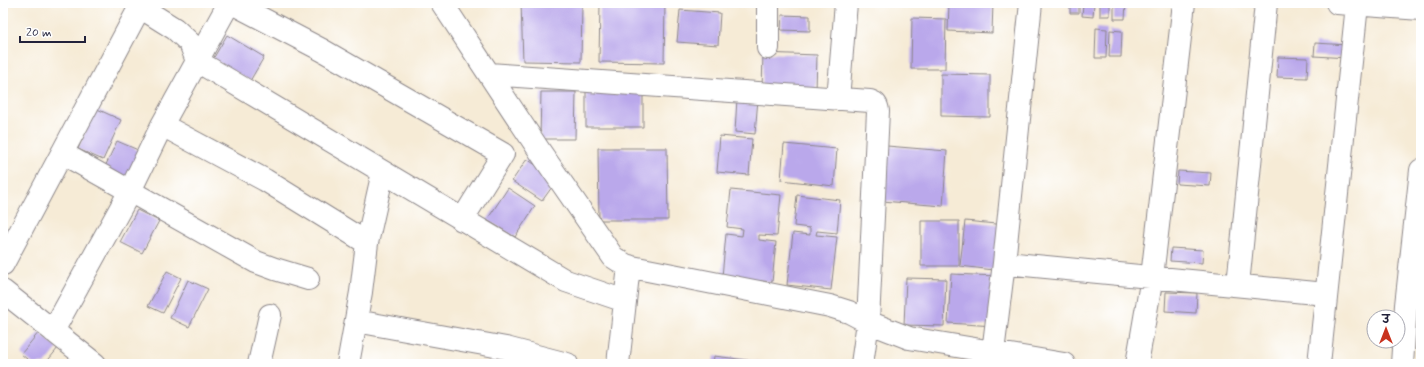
<svg xmlns="http://www.w3.org/2000/svg" width="1424" height="367" font-family="Mynerve,'Playpen Sans Deva',sans-serif">
	<style>
		.building { fill: #baa8eb }
		.lines { fill: none; stroke-linecap: round; stroke-linejoin: round }
		.minor-casing { stroke: #8c8688; stroke-width: 24 }
		.minor { stroke: #fff; stroke-width: 22 }
	</style>
	<rect width="100%" height="100%" fill="#fff"/>
	<filter id="ink" filterUnits="userSpaceOnUse"><feTurbulence type="fractalNoise" baseFrequency=".025" numOctaves="2"/><feDisplacementMap in="SourceGraphic" scale="8" xChannelSelector="R" yChannelSelector="G"/><feConvolveMatrix kernelMatrix="1 2 1 2 8 2 1 2 1" color-interpolation-filters="sRGB"/></filter>
	<filter id="wash" filterUnits="userSpaceOnUse"><feTurbulence type="fractalNoise" baseFrequency=".012" numOctaves="4" result="noise"/><feDisplacementMap in="SourceGraphic" scale="16" xChannelSelector="R" yChannelSelector="G"/><feGaussianBlur stdDeviation="0.9" result="paint"/><feColorMatrix in="noise" values="0 0 0 0 0 0 0 0 0 0 0 0 0 0 0 0 0 1.4 0 .05"/><feComposite in="paint" operator="in"/></filter>
	<g filter="url(#wash)">
		<rect width="100%" height="100%" fill="#f6ebd6"/>
		<g id="blocks">
			<path class="building" d="M 521,3 L 582,3 L 581,62 L 523,61 Z
				M 600,3 L 665,3 L 664,63 L 599,62 Z
				M 949,3 L 993,3 L 992,33 L 948,31 Z
				M 1070,3 L 1079,3 L 1079,13 L 1070,13 Z
				M 1083,3 L 1094,3 L 1093,17 L 1082,16 Z
				M 1100,3 L 1110,3 L 1110,16 L 1100,16 Z
				M 1114,3 L 1126,3 L 1125,19 L 1114,19 Z
				M 680,10 L 720,13 L 718,45 L 677,42 Z
				M 782,15 L 810,16 L 810,31 L 781,30 Z
				M 912,18 L 946,19 L 945,69 L 911,69 Z
				M 1096,28 L 1107,29 L 1106,58 L 1095,58 Z
				M 1110,30 L 1122,31 L 1121,57 L 1109,57 Z
				M 227,35 L 264,57 L 250,81 L 213,59 Z
				M 1315,43 L 1348,45 L 1348,58 L 1314,56 Z
				M 763,53 L 817,55 L 816,91 L 762,90 Z
				M 1278,57 L 1308,58 L 1307,78 L 1277,77 Z
				M 941,74 L 990,75 L 990,117 L 941,116 Z
				M 586,89 L 643,89 L 643,127 L 586,127 Z
				M 541,92 L 576,92 L 575,139 L 540,139 Z
				M 737,98 L 758,99 L 755,134 L 735,132 Z
				M 95,108 L 121,120 L 103,160 L 78,149 Z
				M 720,136 L 752,139 L 749,175 L 717,172 Z
				M 117,141 L 145,153 L 132,181 L 104,169 Z
				M 784,144 L 837,149 L 834,186 L 781,180 Z
				M 887,146 L 947,151 L 943,206 L 882,201 Z
				M 598,148 L 667,148 L 668,220 L 599,220 Z
				M 527,159 L 557,180 L 542,201 L 512,181 Z
				M 1178,171 L 1211,173 L 1210,186 L 1177,184 Z
				M 508,188 L 535,206 L 515,237 L 487,220 Z
				M 731,190 L 781,195 L 777,236 L 759,235 L 759,240 L 776,242 L 772,282 L 722,277 L 726,234 L 742,236 L 743,229 L 727,227 Z
				M 797,195 L 840,200 L 837,233 L 817,231 L 816,235 L 837,237 L 831,290 L 787,285 L 793,233 L 810,235 L 810,228 L 794,226 Z
				M 137,210 L 159,221 L 142,253 L 120,242 Z
				M 921,221 L 959,221 L 959,266 L 921,266 Z
				M 965,221 L 1006,225 L 1002,271 L 960,266 Z
				M 1171,248 L 1203,250 L 1202,263 L 1170,261 Z
				M 167,271 L 181,278 L 163,313 L 148,306 Z
				M 951,274 L 997,276 L 994,326 L 948,323 Z
				M 906,278 L 946,279 L 944,326 L 904,325 Z
				M 188,280 L 208,289 L 189,327 L 170,318 Z
				M 1166,292 L 1197,293 L 1196,313 L 1165,311 Z
				M 39,332 L 58,348 L 45,364 L 33,364 L 21,354 Z
				M 714,356 L 763,362 L 763,364 L 713,364 Z
				M 1323,360 L 1357,362 L 1357,364 L 1323,364 Z"/>
		</g>
	</g>
	<g filter="url(#ink)">
		<use href="#blocks" fill-opacity="0" stroke="#8c8688" stroke-width="1"/>
		<g class="lines">
			<defs>
				<path id="minor" d="M 232,3 L 322,50 L 503,154 L 462,220
					M 442,3 L 541,153 L 613,257 L 627,266 L 830,306 L 849,312 L 868,322 L 909,338 L 1064,364
					M 1337,3 L 1421,9
					M 140,7 L 175,29 L 190,43 L 197,61 L 566,281 L 625,301
					M 768,48 L 768,3
					M 489,74 L 870,101 C 876,103 877,105 878,111 L 868,322 L 862,364
					M 838,99 L 846,3
					M 162,125 L 265,180 L 367,243
					M 62,153 L 256,262 L 275,269 L 308,279
					M 1004,263 L 1326,294
					M 3,264 L 142,3
					M 1238,285 L 1266,3
					M 3,291 L 95,364
					M 356,321 L 506,348 L 567,364
					M 53,331 L 130,191 L 162,125 L 229,3
					M 993,352 L 1004,263 L 1031,3
					M 259,364 L 270,315
					M 348,364 L 361,292 L 367,243 L 383,172
					M 618,364 L 629,266
					M 1137,364 L 1152,277 L 1184,3
					M 1319,364 L 1357,5
					M 1402,364 L 1406,305 L 1421,170"/>
			</defs>
			<use href="#minor" class="minor-casing"/>
			<use href="#minor" class="minor"/>
		</g>
	</g>
	<rect width="1424" height="367" fill="none" stroke="#fff" stroke-width="16"/>
	<g transform="translate(1386 329)"><circle r="19" fill="#ffffff" stroke="#a7a7b1"/>
	<path d="M0-3L7 15L0 10L-7 15Z" fill="#c8321e"/>
	<text y="-6" font-size="11" font-weight="bold" text-anchor="middle" fill="#22223b">उ</text>
	</g>
	<path d="M20 36v6h65v-6" fill="none" stroke="#22223b" stroke-width="2"/>
	<text x="26" y="36" font-size="12" fill="#22223b" stroke="#ffffff" stroke-width="3" paint-order="stroke">20 m</text>
</svg>
